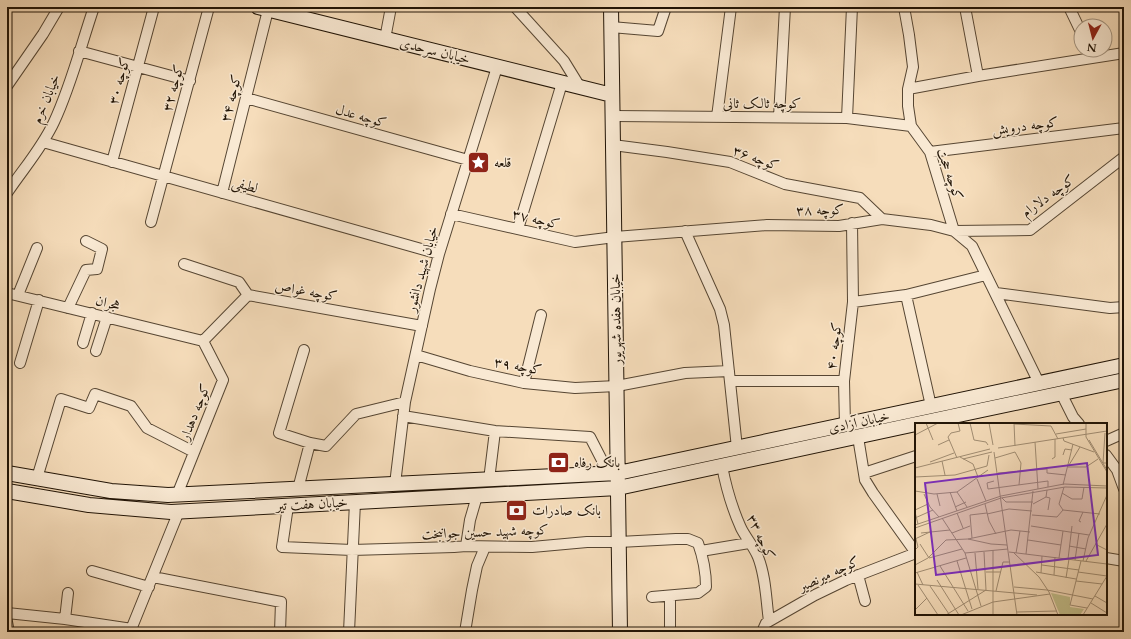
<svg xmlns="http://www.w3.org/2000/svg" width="1131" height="639" font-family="Cardo,Amiri,serif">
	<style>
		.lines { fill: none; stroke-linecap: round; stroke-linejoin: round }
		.street-casing { stroke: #564633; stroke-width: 12 }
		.secondary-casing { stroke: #211406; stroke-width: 16 }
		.street { stroke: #f9e9d3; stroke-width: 10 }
		.secondary { stroke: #f9e9d3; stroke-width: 14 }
		.labels { text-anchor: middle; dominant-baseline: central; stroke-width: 3; stroke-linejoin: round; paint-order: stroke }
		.street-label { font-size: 14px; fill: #211406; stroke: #f9e9d3 }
		.poi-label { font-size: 14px; fill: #211406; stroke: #f9e9d3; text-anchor: start }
		.inset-road { fill: none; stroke: #a18d73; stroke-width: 1 }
		.view { fill: #7b2cbf; fill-opacity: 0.15; stroke: #7b2cbf; stroke-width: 2 }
		.inset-edge { fill: none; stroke: #211406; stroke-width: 2 }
	</style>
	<rect width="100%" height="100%" fill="#f6ddbb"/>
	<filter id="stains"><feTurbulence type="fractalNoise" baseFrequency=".005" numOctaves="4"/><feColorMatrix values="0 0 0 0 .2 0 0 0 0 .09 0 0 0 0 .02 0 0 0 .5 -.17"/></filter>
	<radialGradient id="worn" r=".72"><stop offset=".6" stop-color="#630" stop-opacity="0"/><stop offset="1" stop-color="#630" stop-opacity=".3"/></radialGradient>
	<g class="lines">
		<defs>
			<path id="street" d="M 515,7 L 564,61 L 580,87
				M 904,7 L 909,35 L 913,67 L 908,89 L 908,106 L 911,126 L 930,152 L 954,231 L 972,246 L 1039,383
				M 965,7 L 978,76
				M 1069,7 L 1081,32
				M 611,27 L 658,31 L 666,7
				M 385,39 L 391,7
				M 79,51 L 190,81
				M 7,86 L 43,34 L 59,7
				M 908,89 L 978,76 L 1124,53
				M 246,98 L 468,160
				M 613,116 L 847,118 L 911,126
				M 717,117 L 731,7
				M 779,117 L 785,7
				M 847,118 L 852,7
				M 43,142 L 439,254
				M 613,145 L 667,152 L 730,162 L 785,184 L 860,198 L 882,219
				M 930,152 L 1124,128
				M 112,162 L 154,7
				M 7,193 C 23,169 42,148 54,122 C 71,86 81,45 94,7
				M 222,193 L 268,10
				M 451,214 L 575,242 L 615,237 L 767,225 L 839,226 L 882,219 L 931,225 L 954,231 L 1030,230 L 1124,157
				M 151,222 L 209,7
				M 518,229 L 562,83
				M 685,231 L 720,309 L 724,325 L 737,448
				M 184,264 L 239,282 L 248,295
				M 7,293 L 203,341
				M 996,293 L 1110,308 L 1124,307
				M 18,295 L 37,248
				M 906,295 L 931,406
				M 853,302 L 906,295 L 986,275
				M 68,308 L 86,270 L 97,269 L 102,249 L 86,241
				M 203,341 L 248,295 L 422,326
				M 83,343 L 92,313
				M 304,350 L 279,433 L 310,443 L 326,446 L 356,414 L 405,402
				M 96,351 L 107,317
				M 416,355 L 470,371 L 524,383 L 575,388 L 617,386 L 685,373 L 729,371
				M 20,363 L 39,300
				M 730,381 L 844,381 L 853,302 L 852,223
				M 844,381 L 845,425
				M 524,383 L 541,315
				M 1061,393 L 1073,417 L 1079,424
				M 403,416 L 495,431 L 590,437 L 609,474
				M 858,437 L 865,480 L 873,493 L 916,553
				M 1106,441 L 1124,433
				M 1106,455 L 1117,470 L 1124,489
				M 722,466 C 726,487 732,508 741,528 C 746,538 754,547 758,557 C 766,577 766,600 769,621
				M 864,473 L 916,456
				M 37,478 L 61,399 L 89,408 L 95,394 L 131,406 L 147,428 L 194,452
				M 489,480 L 495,431
				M 395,484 L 405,402 L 430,289 L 439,254 L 497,67
				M 298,489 L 310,443
				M 177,495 L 223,380 L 203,341
				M 288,506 L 282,547 L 352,550 L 454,547 L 466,546 L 532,547 L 587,542 L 619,542 L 676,539 L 688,539 L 698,543 C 703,557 706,572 706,587 L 698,593 L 652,597
				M 466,546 L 470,520 L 477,496
				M 701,551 L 749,543
				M 1106,558 L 1124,561
				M 92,571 L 149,587
				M 858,575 L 865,601
				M 153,577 L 281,602 L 280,632
				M 670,596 L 670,632
				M 7,613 L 65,619 L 132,629
				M 65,619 L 68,593
				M 7,622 L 9,632
				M 130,632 L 179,511
				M 349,632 L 355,502
				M 465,632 L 472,590 L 477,566 L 485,547
				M 762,632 L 766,623 L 815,595 L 846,580 L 916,553"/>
			<path id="secondary" d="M 258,7 L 612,95
				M 611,7 L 620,632
				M 916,424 L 1124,380
				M 7,473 L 111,491 L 168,495 L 618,473 L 1124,365
				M 7,491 L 89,505 L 171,512 L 618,488 L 916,424"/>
		</defs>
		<use href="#street" class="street-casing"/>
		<use href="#secondary" class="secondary-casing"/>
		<use href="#street" class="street"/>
		<use href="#secondary" class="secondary"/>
	</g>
	<defs>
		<symbol id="sight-square" viewBox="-11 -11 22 22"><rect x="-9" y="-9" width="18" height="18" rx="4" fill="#8f2418" stroke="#f9e9d3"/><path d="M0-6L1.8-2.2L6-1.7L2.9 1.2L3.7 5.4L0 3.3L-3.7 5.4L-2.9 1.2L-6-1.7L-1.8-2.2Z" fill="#fff"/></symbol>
		<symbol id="bank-square" viewBox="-11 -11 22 22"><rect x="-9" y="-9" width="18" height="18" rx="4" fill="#8f2418" stroke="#f9e9d3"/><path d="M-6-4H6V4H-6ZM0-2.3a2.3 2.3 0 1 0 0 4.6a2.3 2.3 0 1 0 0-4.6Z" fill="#fff"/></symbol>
	</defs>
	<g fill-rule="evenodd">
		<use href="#sight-square" x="466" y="150" width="25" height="25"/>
		<use href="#bank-square" x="546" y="450" width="25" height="25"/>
		<use href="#bank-square" x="504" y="498" width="25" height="25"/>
	</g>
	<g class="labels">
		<g class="street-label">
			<text transform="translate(435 51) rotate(14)">خیابان سرحدی</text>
			<text transform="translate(119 81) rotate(-75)">کوچه ۳۰</text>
			<text transform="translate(173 88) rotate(-75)">کوچه ۳۲</text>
			<text transform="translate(231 98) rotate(-76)">کوچه ۳۴</text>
			<text transform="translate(46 99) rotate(-68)">خیابان خرم</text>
			<text x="762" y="103">کوچه ثالک ثانی</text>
			<text transform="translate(361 116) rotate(16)">کوچه عدل</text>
			<text transform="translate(1025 126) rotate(-7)">کوچه درویش</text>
			<text transform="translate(756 158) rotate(20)">کوچه ۳۶</text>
			<text transform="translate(950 174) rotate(71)">کوچه حجت</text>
			<text transform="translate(245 185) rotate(16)">لطیفی</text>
			<text transform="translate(1048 196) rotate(-36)">کوچه دلارام</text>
			<text transform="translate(820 210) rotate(-1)">کوچه ۳۸</text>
			<text transform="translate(536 219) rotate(13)">کوچه ۳۷</text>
			<text transform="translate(422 269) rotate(-75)">خیابان شهید دانشور</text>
			<text transform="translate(306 291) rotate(10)">کوچه غواص</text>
			<text transform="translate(108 303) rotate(14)">هجران</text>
			<text transform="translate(616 319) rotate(-91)">خیابان هفده شهریور</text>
			<text transform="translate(834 346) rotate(-83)">کوچه ۴۰</text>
			<text transform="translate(518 366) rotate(10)">کوچه ۳۹</text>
			<text transform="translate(195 412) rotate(-68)">کوچه دهدار</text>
			<text transform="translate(859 422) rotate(-12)">خیابان آزادی</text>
			<text transform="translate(312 504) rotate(-3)">خیابان هفت تیر</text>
			<text transform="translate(485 532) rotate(-2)">کوچه شهید حسین جوانبخت</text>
			<text transform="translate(761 537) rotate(65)">کوچه ۳۳</text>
			<text transform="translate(829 574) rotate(-25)">کوچه میرنصیر</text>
		</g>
		<g class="poi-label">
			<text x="494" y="162">قلعه</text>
			<text x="574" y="462">بانک رفاه</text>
			<text x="532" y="510">بانک صادرات</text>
		</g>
	</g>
	<g transform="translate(915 423)">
		<rect width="192" height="192" fill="#f6ddbb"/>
		<path d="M 136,170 L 155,174 L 155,184 L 169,186 L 165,192 L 145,192 Z" fill="#c3bf8b"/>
		<path class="inset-road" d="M 11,0 L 18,17M 55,0 L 59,17 L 71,19 L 73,22M 74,0 L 78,22M 99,0 L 100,23M 171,0 L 171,14 L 192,49M 99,1 L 136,3 L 143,16M 190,10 L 188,40 L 192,40M 141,11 L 171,6M 0,12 L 23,0M 148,15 L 149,18 L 179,29M 174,17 L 192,47M 120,19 L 123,66M 23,22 L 34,17M 83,25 L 192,8M 79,29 L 102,192M 100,29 L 106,40 L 104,62M 148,32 L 150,26 L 157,27M 45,34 L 58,41 L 63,54 L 73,47M 42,35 L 33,14 L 36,10 L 45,8 L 43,0M 80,35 L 100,29M 48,36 L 77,29M 137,36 L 140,34 L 140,16M 27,38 L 30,52M 15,39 L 39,30M 154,42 L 165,24M 153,44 L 171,44 L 183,36M 0,45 L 75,26M 83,50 L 132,46 L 132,50 L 151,52M 0,54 L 40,52 L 72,43 L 74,32M 62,56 L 71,78M 79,58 L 72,60 L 73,66 L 133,58 L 133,64M 148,62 L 158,21M 0,68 L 19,71 L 42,69 L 63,54M 35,69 L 42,88M 42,69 L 52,84M 147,70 L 157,76 L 167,76 L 169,64M 9,71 L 15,84 L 24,94M 22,71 L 25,83M 131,74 L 135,75 L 133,87M 87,75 L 91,79 L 118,79M 70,81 L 74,98 L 81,111M 118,81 L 131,74 L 132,67M 40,84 L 51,79M 0,87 L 13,81M 148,87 L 185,91M 148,87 L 144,81 L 149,64M 0,89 L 3,101M 42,90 L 48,105M 72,91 L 94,86 L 117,88M 117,92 L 142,94 L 148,87M 0,95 L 18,87M 27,95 L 50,130 L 66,183M 166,99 L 164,98 L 168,89M 0,102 L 86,73 L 149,61 L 192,63M 116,103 L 174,112M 0,105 L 86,75 L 150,64 L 192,65M 6,110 L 35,107M 37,110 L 55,103M 57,115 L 55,92 L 72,90M 0,116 L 17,108M 53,116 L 76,121 L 92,122M 113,117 L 146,122M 5,121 L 14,135 L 47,126M 180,121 L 192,127M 154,123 L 171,126M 0,127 L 3,124 L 1,116M 94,129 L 192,141M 50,130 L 93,126M 60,130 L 63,166M 99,130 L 124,154 L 134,169 L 143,192M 101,130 L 105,108M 111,131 L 118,68M 144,135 L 148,108M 153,136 L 157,103M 160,137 L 164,110M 42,138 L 57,186M 166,138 L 155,182 L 172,185M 168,138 L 173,115 L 192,72M 171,138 L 192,101M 0,142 L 13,135 L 31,117 L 53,116 L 96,107 L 115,109M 127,142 L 164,147M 25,143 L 53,188M 2,149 L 8,162M 71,149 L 86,149M 121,149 L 161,156M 163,149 L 192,153M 0,150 L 51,135M 126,150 L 127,133M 139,152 L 140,134M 151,155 L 154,136M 22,157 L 44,192M 161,158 L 187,161M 0,161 L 122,172M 3,162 L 23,192M 15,163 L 34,191M 99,164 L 132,167 L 178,176M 81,168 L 88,139 L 94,139M 180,173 L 192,180M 176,180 L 192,190M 0,187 L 12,175M 102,189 L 142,188M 31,192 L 71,167 L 69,129M 46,192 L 78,179 L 135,171M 78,192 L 78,127M 168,192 L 192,153"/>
		<path class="view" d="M 172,40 L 183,132 L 21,152 L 10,60 Z"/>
		<rect width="192" height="192" class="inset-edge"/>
	</g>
	<rect width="1131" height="639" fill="none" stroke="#f6ddbb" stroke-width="24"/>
	<rect x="8" y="8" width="1115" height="623" fill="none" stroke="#211406" stroke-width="2"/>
	<rect x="12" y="12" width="1107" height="615" fill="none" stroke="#211406"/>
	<g transform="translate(1093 38) rotate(187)"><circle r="19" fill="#f9e9d3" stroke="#a39481"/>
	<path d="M0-3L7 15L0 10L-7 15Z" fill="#8f2418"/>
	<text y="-6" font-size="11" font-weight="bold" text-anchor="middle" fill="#211406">N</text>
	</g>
	<rect width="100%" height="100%" filter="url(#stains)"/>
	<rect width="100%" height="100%" fill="url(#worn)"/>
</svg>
